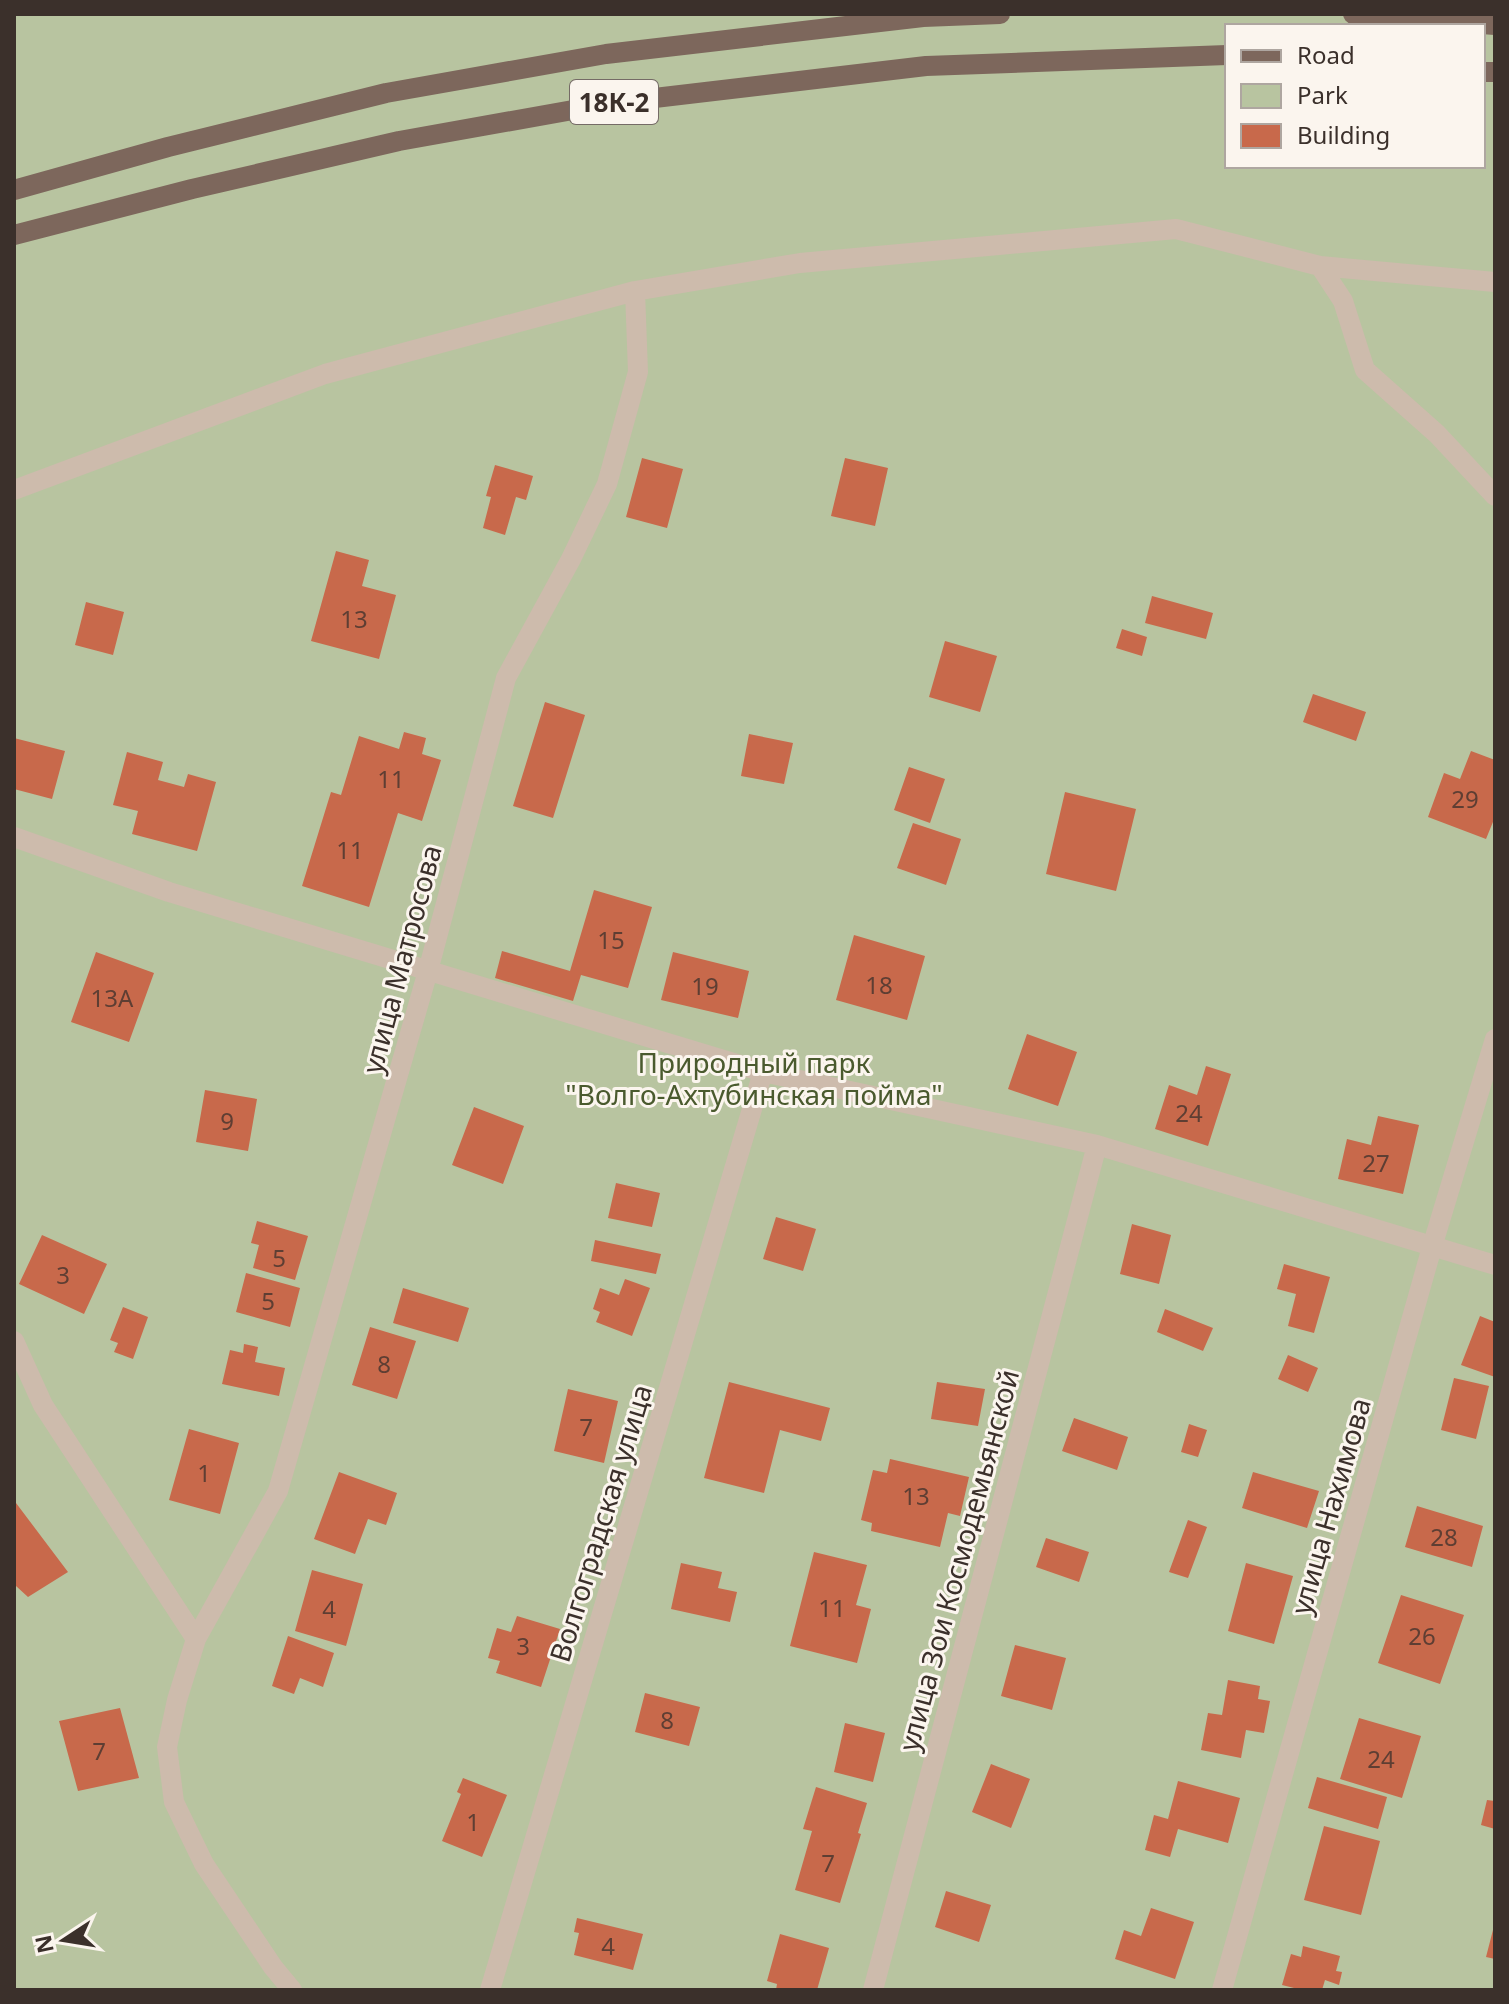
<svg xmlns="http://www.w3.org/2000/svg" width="1509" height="2004" font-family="'Noto Sans',sans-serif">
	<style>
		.green { fill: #b8c4a0; fill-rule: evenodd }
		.building { fill: #c8694b }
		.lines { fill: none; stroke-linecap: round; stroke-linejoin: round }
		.minor { stroke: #cdbbac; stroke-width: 20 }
		.primary { stroke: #7d675c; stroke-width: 20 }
		.labels { text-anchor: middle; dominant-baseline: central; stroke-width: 6; stroke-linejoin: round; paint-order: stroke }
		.number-label { font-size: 24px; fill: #5e3e33 }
		.shield { fill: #fbf5ee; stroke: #756b66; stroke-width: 2 }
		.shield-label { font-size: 26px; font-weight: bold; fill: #3b302b }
		.street-label { font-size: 28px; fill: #3b302b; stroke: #fbf5ee }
		.park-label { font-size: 28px; fill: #4a5a2e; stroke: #fbf5ee }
	</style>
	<rect width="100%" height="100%" fill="#f4ebe1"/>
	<path class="green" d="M 14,14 L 1495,14 L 1495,1990 L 14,1990 ZM 1227,26 L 1483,26 L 1483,166 L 1227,166 Z"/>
	<path class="building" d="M 642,458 L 683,469 L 667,528 L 626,517 Z
		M 845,458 L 888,468 L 875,526 L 831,516 Z
		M 495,465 L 533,476 L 526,500 L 516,497 L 505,535 L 483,528 L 491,497 L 486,496 Z
		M 336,551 L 369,560 L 362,586 L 396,595 L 379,659 L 311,641 Z
		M 1152,596 L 1213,613 L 1206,639 L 1145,623 Z
		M 86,602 L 124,612 L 113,655 L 75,645 Z
		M 1122,629 L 1147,637 L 1142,656 L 1116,648 Z
		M 945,641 L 997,656 L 980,712 L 929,697 Z
		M 1313,694 L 1366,712 L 1356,741 L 1303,722 Z
		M 545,702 L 585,715 L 553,818 L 513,806 Z
		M 404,732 L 426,738 L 422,754 L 441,760 L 422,821 L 398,813 L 369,907 L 302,886 L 331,792 L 341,795 L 359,736 L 399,749 Z
		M 749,734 L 793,743 L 784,784 L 741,776 Z
		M 14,738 L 65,751 L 52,799 L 14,789 Z
		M 1471,751 L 1495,760 L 1495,817 L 1486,839 L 1428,817 L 1444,773 L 1460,779 Z
		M 127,752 L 163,762 L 158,780 L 184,787 L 188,774 L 216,782 L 197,851 L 132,834 L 138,811 L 113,805 Z
		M 909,767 L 945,779 L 930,823 L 894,810 Z
		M 1065,792 L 1136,809 L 1116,891 L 1046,874 Z
		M 913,823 L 961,839 L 946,885 L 897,868 Z
		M 594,890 L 652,907 L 628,988 L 581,975 L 573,1001 L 495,978 L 502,951 L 570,971 Z
		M 854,935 L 925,956 L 907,1020 L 836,1000 Z
		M 96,952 L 154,973 L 129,1042 L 71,1022 Z
		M 673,952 L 749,971 L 738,1018 L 661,1000 Z
		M 1027,1034 L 1077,1052 L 1058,1106 L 1008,1089 Z
		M 1206,1066 L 1231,1074 L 1208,1146 L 1155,1129 L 1169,1085 L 1197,1095 Z
		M 205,1090 L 257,1099 L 248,1151 L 196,1142 Z
		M 474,1107 L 524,1126 L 503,1184 L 452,1165 Z
		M 1378,1116 L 1419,1125 L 1403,1194 L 1338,1179 L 1347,1139 L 1371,1145 Z
		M 616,1183 L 660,1193 L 652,1227 L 608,1218 Z
		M 776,1217 L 816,1229 L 803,1271 L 763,1259 Z
		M 257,1221 L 308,1236 L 295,1280 L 253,1268 L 259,1245 L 251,1243 Z
		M 1132,1224 L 1171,1235 L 1159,1284 L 1120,1274 Z
		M 42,1235 L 107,1264 L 84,1314 L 19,1284 Z
		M 595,1240 L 661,1254 L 656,1274 L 591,1261 Z
		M 1284,1264 L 1330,1277 L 1314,1333 L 1288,1326 L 1296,1294 L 1277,1289 Z
		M 246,1273 L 300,1288 L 290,1327 L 236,1312 Z
		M 625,1279 L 650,1288 L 632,1336 L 596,1322 L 600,1312 L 593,1309 L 600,1288 L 619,1295 Z
		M 403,1288 L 469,1308 L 458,1342 L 393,1323 Z
		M 123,1307 L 148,1317 L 133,1359 L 114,1352 L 118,1343 L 110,1340 Z
		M 1165,1309 L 1213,1328 L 1203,1351 L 1157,1332 Z
		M 1480,1316 L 1495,1322 L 1495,1377 L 1461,1365 Z
		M 370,1327 L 416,1341 L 397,1399 L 352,1385 Z
		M 244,1344 L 258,1347 L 255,1362 L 285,1368 L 279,1396 L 222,1384 L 230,1350 L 243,1353 Z
		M 1288,1355 L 1318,1368 L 1308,1392 L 1278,1379 Z
		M 1454,1378 L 1489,1386 L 1476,1439 L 1441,1430 Z
		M 729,1382 L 830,1408 L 821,1441 L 780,1430 L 764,1493 L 704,1478 Z
		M 937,1382 L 985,1389 L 978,1426 L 931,1419 Z
		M 568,1389 L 618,1401 L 604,1463 L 554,1451 Z
		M 1074,1418 L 1128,1437 L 1117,1470 L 1062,1451 Z
		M 1189,1424 L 1207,1430 L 1198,1457 L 1181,1452 Z
		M 189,1429 L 239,1443 L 220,1514 L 169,1500 Z
		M 890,1459 L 969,1477 L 960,1516 L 948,1513 L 940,1547 L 871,1531 L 872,1523 L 861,1520 L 873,1470 L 887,1473 Z
		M 339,1472 L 397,1493 L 386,1525 L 368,1519 L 355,1554 L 314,1539 Z
		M 1253,1472 L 1319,1491 L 1307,1528 L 1242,1508 Z
		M 16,1503 L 68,1572 L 28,1597 L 16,1586 L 14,1587 L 14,1504 Z
		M 1417,1506 L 1483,1526 L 1472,1567 L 1405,1547 Z
		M 1188,1520 L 1207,1527 L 1188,1578 L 1169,1572 Z
		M 1046,1538 L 1089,1552 L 1079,1582 L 1036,1567 Z
		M 814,1552 L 867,1565 L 856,1605 L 871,1609 L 857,1663 L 790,1646 Z
		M 681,1563 L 722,1572 L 718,1588 L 737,1592 L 730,1622 L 671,1609 Z
		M 1246,1563 L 1293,1576 L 1274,1644 L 1228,1631 Z
		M 312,1570 L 363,1584 L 346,1646 L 295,1631 Z
		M 1401,1595 L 1464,1615 L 1440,1684 L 1378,1663 Z
		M 517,1616 L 560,1629 L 541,1687 L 496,1673 L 500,1661 L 488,1658 L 497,1628 L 511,1632 Z
		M 288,1636 L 334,1653 L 323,1687 L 300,1678 L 294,1694 L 272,1686 Z
		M 1015,1645 L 1066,1658 L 1052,1710 L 1001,1696 Z
		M 1228,1680 L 1260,1686 L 1258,1699 L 1270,1701 L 1264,1733 L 1246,1730 L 1241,1758 L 1201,1750 L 1208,1713 L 1222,1715 Z
		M 645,1693 L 700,1707 L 689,1746 L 635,1732 Z
		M 120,1708 L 139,1778 L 78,1791 L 59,1721 Z
		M 1359,1718 L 1421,1736 L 1402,1798 L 1340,1779 Z
		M 845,1723 L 885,1733 L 873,1782 L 834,1772 Z
		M 991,1764 L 1030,1779 L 1011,1828 L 972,1812 Z
		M 1317,1777 L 1387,1797 L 1378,1829 L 1308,1808 Z
		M 463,1778 L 507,1795 L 482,1857 L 442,1841 L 461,1794 L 457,1792 Z
		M 1178,1781 L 1240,1798 L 1228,1843 L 1178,1829 L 1170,1857 L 1145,1850 L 1154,1815 L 1168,1819 Z
		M 816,1787 L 867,1803 L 858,1833 L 861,1834 L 840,1903 L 795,1890 L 812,1831 L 803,1829 Z
		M 1487,1800 L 1495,1801 L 1495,1829 L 1481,1825 Z
		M 1324,1826 L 1380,1841 L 1361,1915 L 1304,1900 Z
		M 946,1891 L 991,1905 L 979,1942 L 935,1927 Z
		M 1151,1908 L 1194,1922 L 1175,1979 L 1115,1959 L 1124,1930 L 1141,1936 Z
		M 577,1918 L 643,1934 L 633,1970 L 574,1955 L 579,1933 L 574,1932 Z
		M 1494,1926 L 1495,1926 L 1495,1959 L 1486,1957 Z
		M 780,1934 L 829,1948 L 817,1990 L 776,1990 L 777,1984 L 767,1981 Z
		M 1303,1946 L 1340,1956 L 1336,1971 L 1342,1972 L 1339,1985 L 1325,1980 L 1322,1990 L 1302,1990 L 1282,1985 L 1291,1954 L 1301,1957 Z"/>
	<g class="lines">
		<path class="minor" d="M 1320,266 L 1343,301 L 1365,370 L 1437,434 L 1495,496
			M 14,490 L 325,374 L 635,291 L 800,263 L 1176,229 L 1320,266 L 1495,282
			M 14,837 L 169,892 L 763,1072 L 1097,1145 L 1495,1265
			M 14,1341 L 43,1405 L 196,1639 L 177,1700 L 167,1747 L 174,1802 L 204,1864 L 273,1967 L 292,1990
			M 196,1639 L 278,1491 L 428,971 L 506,678 L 571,559 L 607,484 L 638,372 L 635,291
			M 490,1990 L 763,1072
			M 873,1990 L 1097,1145
			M 1222,1990 L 1432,1247 L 1495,1039"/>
		<path class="primary" d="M 1353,14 L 1495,25
			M 1483,72 L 1495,72
			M 14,190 L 168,147 L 386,93 L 606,54 L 923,17 L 1000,14
			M 14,235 L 192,189 L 399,141 L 612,103 L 926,66 L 1227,55"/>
	</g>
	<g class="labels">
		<g class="number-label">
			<text x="354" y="618">13</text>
			<text x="391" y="778">11</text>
			<text x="1465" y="798">29</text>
			<text x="350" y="849">11</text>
			<text x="611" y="939">15</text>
			<text x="879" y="984">18</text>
			<text x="705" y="985">19</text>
			<text x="112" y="997">13А</text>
			<text x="1189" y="1112">24</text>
			<text x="227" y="1120">9</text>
			<text x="1376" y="1162">27</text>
			<text x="279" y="1257">5</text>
			<text x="63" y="1274">3</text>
			<text x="268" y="1300">5</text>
			<text x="384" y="1363">8</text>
			<text x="586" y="1426">7</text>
			<text x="204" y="1472">1</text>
			<text x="916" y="1495">13</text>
			<text x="1444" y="1536">28</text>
			<text x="832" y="1607">11</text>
			<text x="329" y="1608">4</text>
			<text x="1422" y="1635">26</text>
			<text x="523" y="1645">3</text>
			<text x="667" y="1719">8</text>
			<text x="99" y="1750">7</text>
			<text x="1381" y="1758">24</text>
			<text x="473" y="1821">1</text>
			<text x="828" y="1862">7</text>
			<text x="608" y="1945">4</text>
		</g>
		<rect class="shield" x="570" y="80" width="88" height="44" rx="6"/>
		<g class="shield-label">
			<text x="614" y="102">18К-2</text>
		</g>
		<g class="street-label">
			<text transform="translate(401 959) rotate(-75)">улица Матросова</text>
			<text transform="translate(1330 1506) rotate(-74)">улица Нахимова</text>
			<text transform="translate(600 1523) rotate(-73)">Волгоградская улица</text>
			<text transform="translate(958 1560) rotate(-75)">улица Зои Космодемьянской</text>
		</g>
		<g class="park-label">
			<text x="754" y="1062">Природный парк<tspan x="754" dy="32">"Волго-Ахтубинская пойма"</tspan></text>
		</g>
	</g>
	<rect width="1509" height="2004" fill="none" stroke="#3b302b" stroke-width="32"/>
	<rect x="1225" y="24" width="260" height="144" fill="#fbf5ee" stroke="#aea6a0" stroke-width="2"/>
	<rect x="1241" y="50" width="40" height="12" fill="#7d675c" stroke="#aea6a0" stroke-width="2"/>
	<text x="1297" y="64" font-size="24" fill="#3b302b">Road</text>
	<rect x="1241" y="84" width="40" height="24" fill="#b8c4a0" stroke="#aea6a0" stroke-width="2"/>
	<text x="1297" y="104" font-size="24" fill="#3b302b">Park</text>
	<rect x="1241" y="124" width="40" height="24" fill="#c8694b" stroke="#aea6a0" stroke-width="2"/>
	<text x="1297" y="144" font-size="24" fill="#3b302b">Building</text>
	<g transform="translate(64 1940) rotate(258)" stroke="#fbf5ee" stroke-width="6" paint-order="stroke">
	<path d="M0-6L14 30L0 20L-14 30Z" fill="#3b302b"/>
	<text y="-12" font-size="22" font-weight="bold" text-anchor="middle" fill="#3b302b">N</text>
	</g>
</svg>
